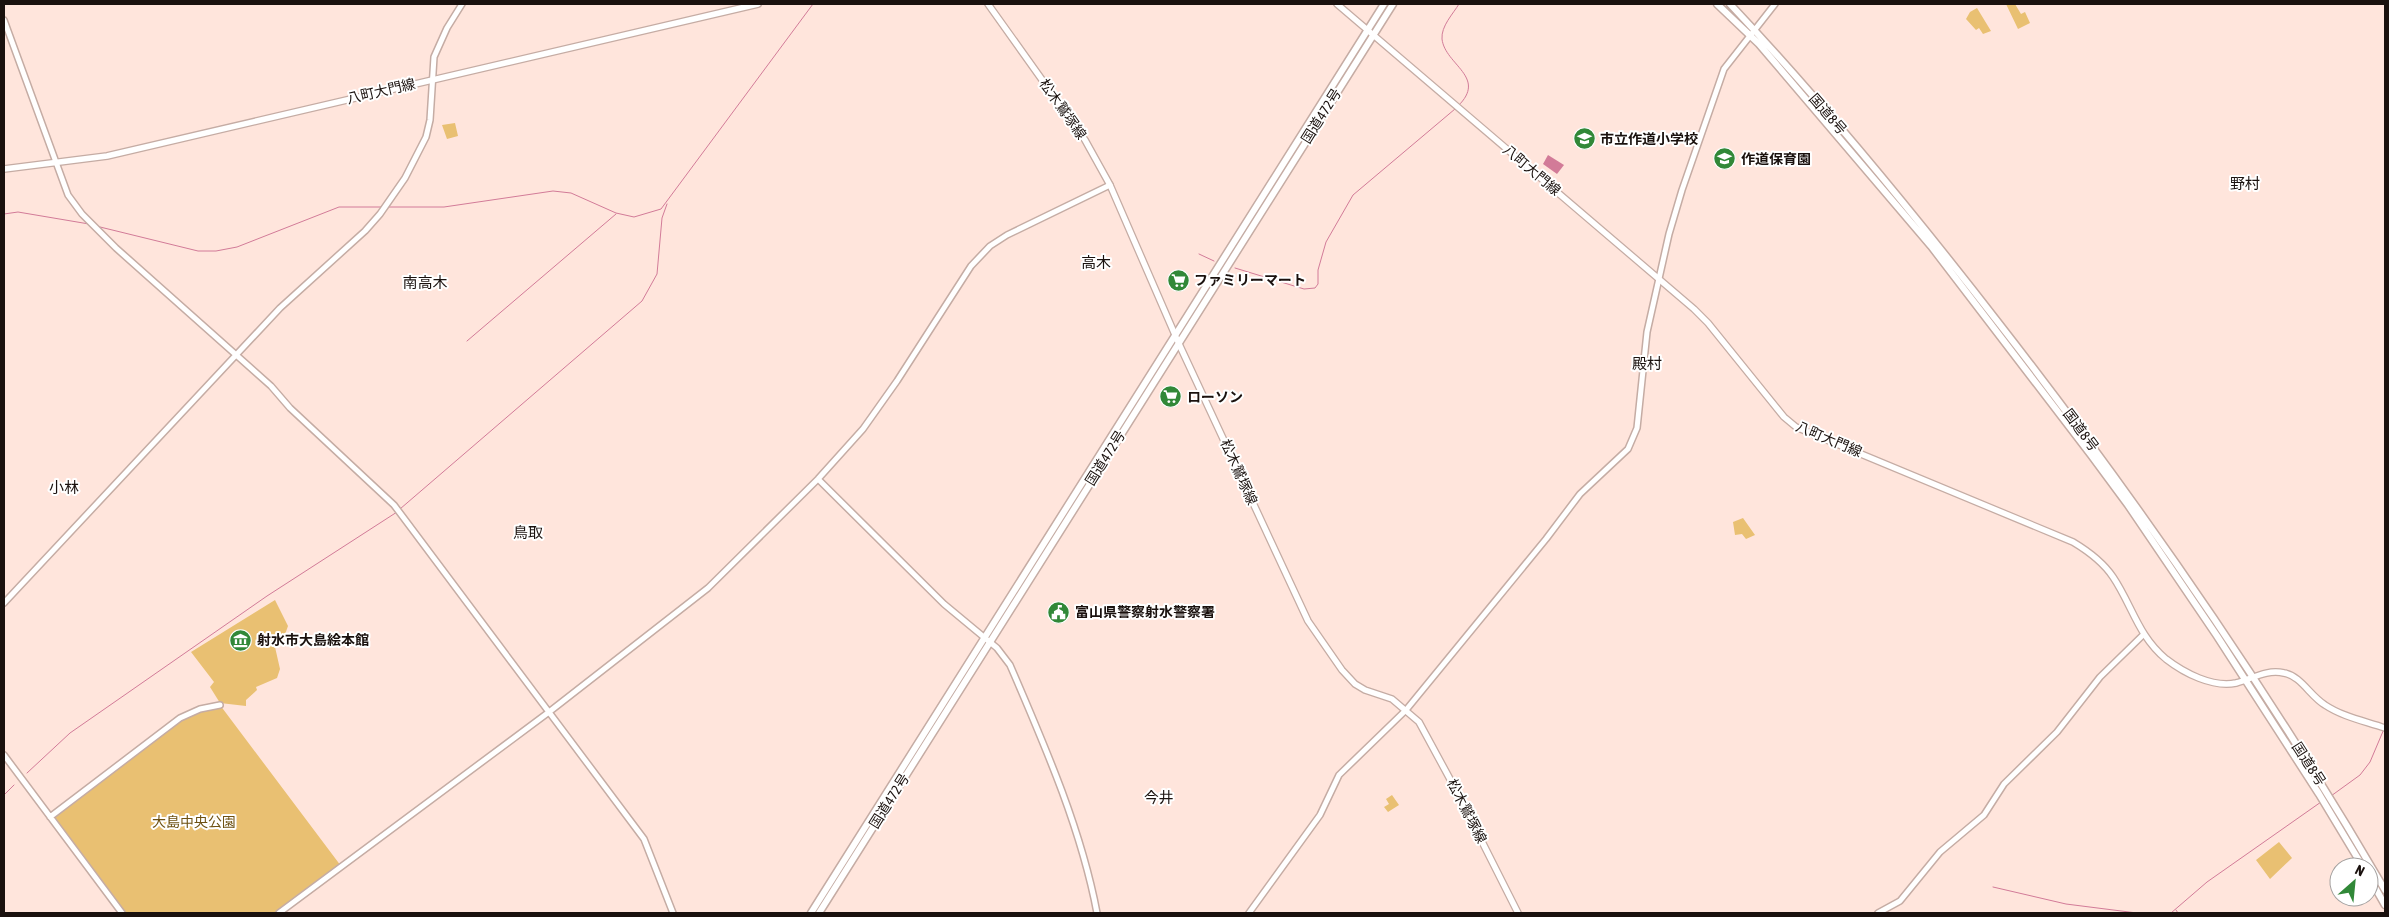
<svg xmlns="http://www.w3.org/2000/svg" width="2389" height="917" font-family="'Asap Condensed','Noto Sans JP',sans-serif">
	<style>
		.green { fill: #e9c072 }
		.water { fill: #d27b98 }
		.lines { fill: none; stroke-linecap: round; stroke-linejoin: round }
		.stream { stroke: #d27b98; stroke-width: 1 }
		.tertiary-casing { stroke: #c5aca4; stroke-width: 8 }
		.secondary-casing { stroke: #c5aca4; stroke-width: 8 }
		.trunk-casing { stroke: #c5aca4; stroke-width: 9 }
		.tertiary { stroke: #fff; stroke-width: 5 }
		.secondary { stroke: #fff; stroke-width: 5.5 }
		.trunk { stroke: #fff; stroke-width: 6 }
		.labels { text-anchor: middle; dominant-baseline: central; stroke-width: 4; stroke-linejoin: round; paint-order: stroke }
		.street-label { font-size: 14px; fill: #1a110e; stroke: #fff }
		.poi-label { font-size: 14px; font-weight: bold; fill: #1a110e; stroke: #fff; text-anchor: start }
		.park-label { font-size: 14px; fill: #6e5112; stroke: #fff }
		.neighbourhood-label { font-size: 15px; fill: #1a110e; stroke: #fff }
	</style>
	<rect width="100%" height="100%" fill="#ffe5dc"/>
	<path class="green" d="M 2006,4 L 2015,4 L 2021,14 L 2025,12 L 2030,23 L 2018,29 Z
		M 1977,8 L 1991,31 L 1983,34 L 1979,28 L 1976,30 L 1966,19 L 1970,12 Z
		M 455,123 L 458,136 L 447,139 L 442,125 Z
		M 1743,518 L 1755,535 L 1746,539 L 1742,534 L 1735,535 L 1733,522 Z
		M 275,600 L 288,626 L 283,640 L 285,644 L 275,647 L 280,669 L 277,678 L 256,687 L 257,690 L 246,700 L 246,706 L 220,703 L 210,687 L 214,682 L 191,652 Z
		M 220,705 L 341,866 L 278,913 L 122,913 L 50,817 L 189,714 Z
		M 1392,795 L 1399,805 L 1388,812 L 1384,807 L 1389,804 L 1386,799 Z
		M 2279,842 L 2292,858 L 2270,879 L 2256,860 Z"/>
	<path class="water" d="M 1548,155 L 1564,165 L 1557,174 L 1543,164 Z"/>
	<g class="lines">
		<path class="stream" d="M 1458,106 C 1488,77 1445,65 1442,39 C 1441,26 1453,14 1459,4
			M 387,207 L 444,207 L 553,191 L 571,193 L 616,213 L 634,217 L 661,209 L 813,4
			M 4,214 L 18,212 L 89,224
			M 96,226 L 198,251 L 216,251 L 237,247 L 339,207 L 383,207
			M 1199,254 L 1214,261
			M 1235,268 L 1304,289 L 1315,288 L 1318,284 L 1318,270 L 1326,242 L 1353,195 L 1455,109
			M 467,341 L 616,214
			M 400,509 L 642,301 L 657,274 L 662,218 L 667,204
			M 27,773 L 70,733 L 267,596 L 397,512
			M 4,795 L 14,785
			M 2331,796 L 2360,775 L 2370,762 L 2384,729
			M 1993,887 L 2066,904 L 2137,913
			M 2176,910 L 2178,913
			M 2171,913 L 2207,882 L 2321,802"/>
		<defs>
			<path id="tertiary" d="M 4,20 L 68,195 L 82,214 L 116,248 L 271,386 L 290,408 L 394,505 L 644,839 L 673,913
				M 818,479 L 944,604 L 997,648 L 1010,665 C 1044,744 1081,828 1097,913
				M 4,603 L 280,308 L 365,231 L 380,214 L 405,178 L 426,137 L 430,120 L 434,57 L 447,28 L 462,4
				M 4,755 L 122,913
				M 50,817 L 180,718 L 200,709 L 220,705
				M 279,913 L 549,712 L 708,588 L 818,479 L 863,429 L 897,381 L 971,266 L 990,246 L 1007,235 L 1110,185
				M 1249,913 L 1320,815 L 1339,775 L 1406,710 L 1546,539 L 1580,494 L 1628,449 L 1637,428 L 1647,332 L 1669,234 L 1682,190 L 1724,69 L 1775,4
				M 1878,913 L 1900,901 L 1940,852 L 1984,815 L 2004,784 L 2057,732 L 2100,677 L 2143,635"/>
			<path id="secondary" d="M 988,4 L 1085,140 L 1110,185 L 1179,344 L 1308,621 L 1342,670 L 1355,684 L 1365,690 L 1392,699 L 1419,722 L 1457,792 L 1518,913
				M 1337,4 L 1694,309 L 1708,323 L 1784,417 L 1796,427 L 2073,542 C 2088,551 2103,562 2113,577 C 2132,605 2138,636 2166,659 C 2184,673 2213,688 2236,683 C 2252,679 2266,669 2284,673 C 2301,676 2310,696 2325,705 C 2343,717 2365,721 2385,728
				M 4,169 L 107,156 L 758,4"/>
			<path id="trunk" d="M 1717,4 L 1759,44 L 1931,246 L 2091,455 L 2128,505 L 2217,636 L 2319,794 L 2363,867
				M 1730,4 C 1826,106 1915,215 2001,326 C 2141,506 2270,693 2385,890
				M 2369,877 L 2385,905
				M 811,913 L 1384,4
				M 819,913 L 1393,4"/>
		</defs>
		<use href="#tertiary" class="tertiary-casing"/>
		<use href="#secondary" class="secondary-casing"/>
		<use href="#trunk" class="trunk-casing"/>
		<use href="#tertiary" class="tertiary"/>
		<use href="#secondary" class="secondary"/>
		<use href="#trunk" class="trunk"/>
	</g>
	<defs>
		<symbol id="school-disc" viewBox="-11 -11 22 22"><circle r="9.5" fill="#318838" stroke="#fff"/><path d="M0-5L7-2L0 1L-7-2ZM-4 1L0 2.5L4 1V4Q0 6-4 4Z" fill="#fff"/></symbol>
		<symbol id="supermarket-disc" viewBox="-11 -11 22 22"><circle r="9.5" fill="#318838" stroke="#fff"/><path d="M-6-5.5h2.5l.6 2H6L4.5 2H-2.5L-4.4-4H-6ZM-1.5 3.2a1.3 1.3 0 1 0 .1 0ZM3 3.2a1.3 1.3 0 1 0 .1 0Z" fill="#fff"/></symbol>
		<symbol id="civic-disc" viewBox="-11 -11 22 22"><circle r="9.5" fill="#318838" stroke="#fff"/><path d="M-.6-6.5H3V-4.5H.6V-3L4-1V1h2V6H-6V1h2V-1L-.6-3ZM-1.2 2.5V6h2.4V2.5Z" fill="#fff"/></symbol>
		<symbol id="museum-disc" viewBox="-11 -11 22 22"><circle r="9.5" fill="#318838" stroke="#fff"/><path d="M0-6L6-3V-2H-6V-3ZM-5-1h2V3h-2ZM-1-1h2V3h-2ZM3-1h2V3H3ZM-6 4H6V6H-6Z" fill="#fff"/></symbol>
	</defs>
	<g fill-rule="evenodd">
		<use href="#school-disc" x="1572" y="126" width="25" height="25"/>
		<use href="#school-disc" x="1712" y="146" width="25" height="25"/>
		<use href="#supermarket-disc" x="1166" y="268" width="25" height="25"/>
		<use href="#supermarket-disc" x="1158" y="384" width="25" height="25"/>
		<use href="#civic-disc" x="1046" y="600" width="25" height="25"/>
		<use href="#museum-disc" x="228" y="628" width="25" height="25"/>
	</g>
	<g class="labels">
		<g class="street-label">
			<text transform="translate(381 91) rotate(-13)">八町大門線</text>
			<text transform="translate(1063 109) rotate(55)">松木鷲塚線</text>
			<text transform="translate(1828 114) rotate(49)">国道8号</text>
			<text transform="translate(1321 116) rotate(-58)">国道472号</text>
			<text transform="translate(1532 170) rotate(40)">八町大門線</text>
			<text transform="translate(2081 430) rotate(53)">国道8号</text>
			<text transform="translate(1829 439) rotate(23)">八町大門線</text>
			<text transform="translate(1105 458) rotate(-58)">国道472号</text>
			<text transform="translate(1239 472) rotate(66)">松木鷲塚線</text>
			<text transform="translate(2309 764) rotate(57)">国道8号</text>
			<text transform="translate(889 801) rotate(-58)">国道472号</text>
			<text transform="translate(1467 811) rotate(63)">松木鷲塚線</text>
		</g>
		<g class="poi-label">
			<text x="1600" y="139">市立作道小学校</text>
			<text x="1741" y="159">作道保育園</text>
			<text x="1194" y="280">ファミリーマート</text>
			<text x="1187" y="397">ローソン</text>
			<text x="1075" y="612">富山県警察射水警察署</text>
			<text x="257" y="640">射水市大島絵本館</text>
		</g>
		<g class="park-label">
			<text x="194" y="822">大島中央公園</text>
		</g>
		<g class="neighbourhood-label">
			<text x="2245" y="183">野村</text>
			<text x="1096" y="262">高木</text>
			<text x="425" y="282">南高木</text>
			<text x="1647" y="363">殿村</text>
			<text x="64" y="487">小林</text>
			<text x="528" y="532">鳥取</text>
			<text x="1159" y="797">今井</text>
		</g>
	</g>
	<rect width="2389" height="917" fill="none" stroke="#1a110e" stroke-width="10"/>
	<g transform="translate(2354 882) rotate(27)"><circle r="24" fill="#ffffff" stroke="#a3a09f"/>
	<path d="M0-4L9 19L0 12L-9 19Z" fill="#318838"/>
	<text y="-8" font-size="14" font-weight="bold" text-anchor="middle" fill="#1a110e">N</text>
	</g>
</svg>
